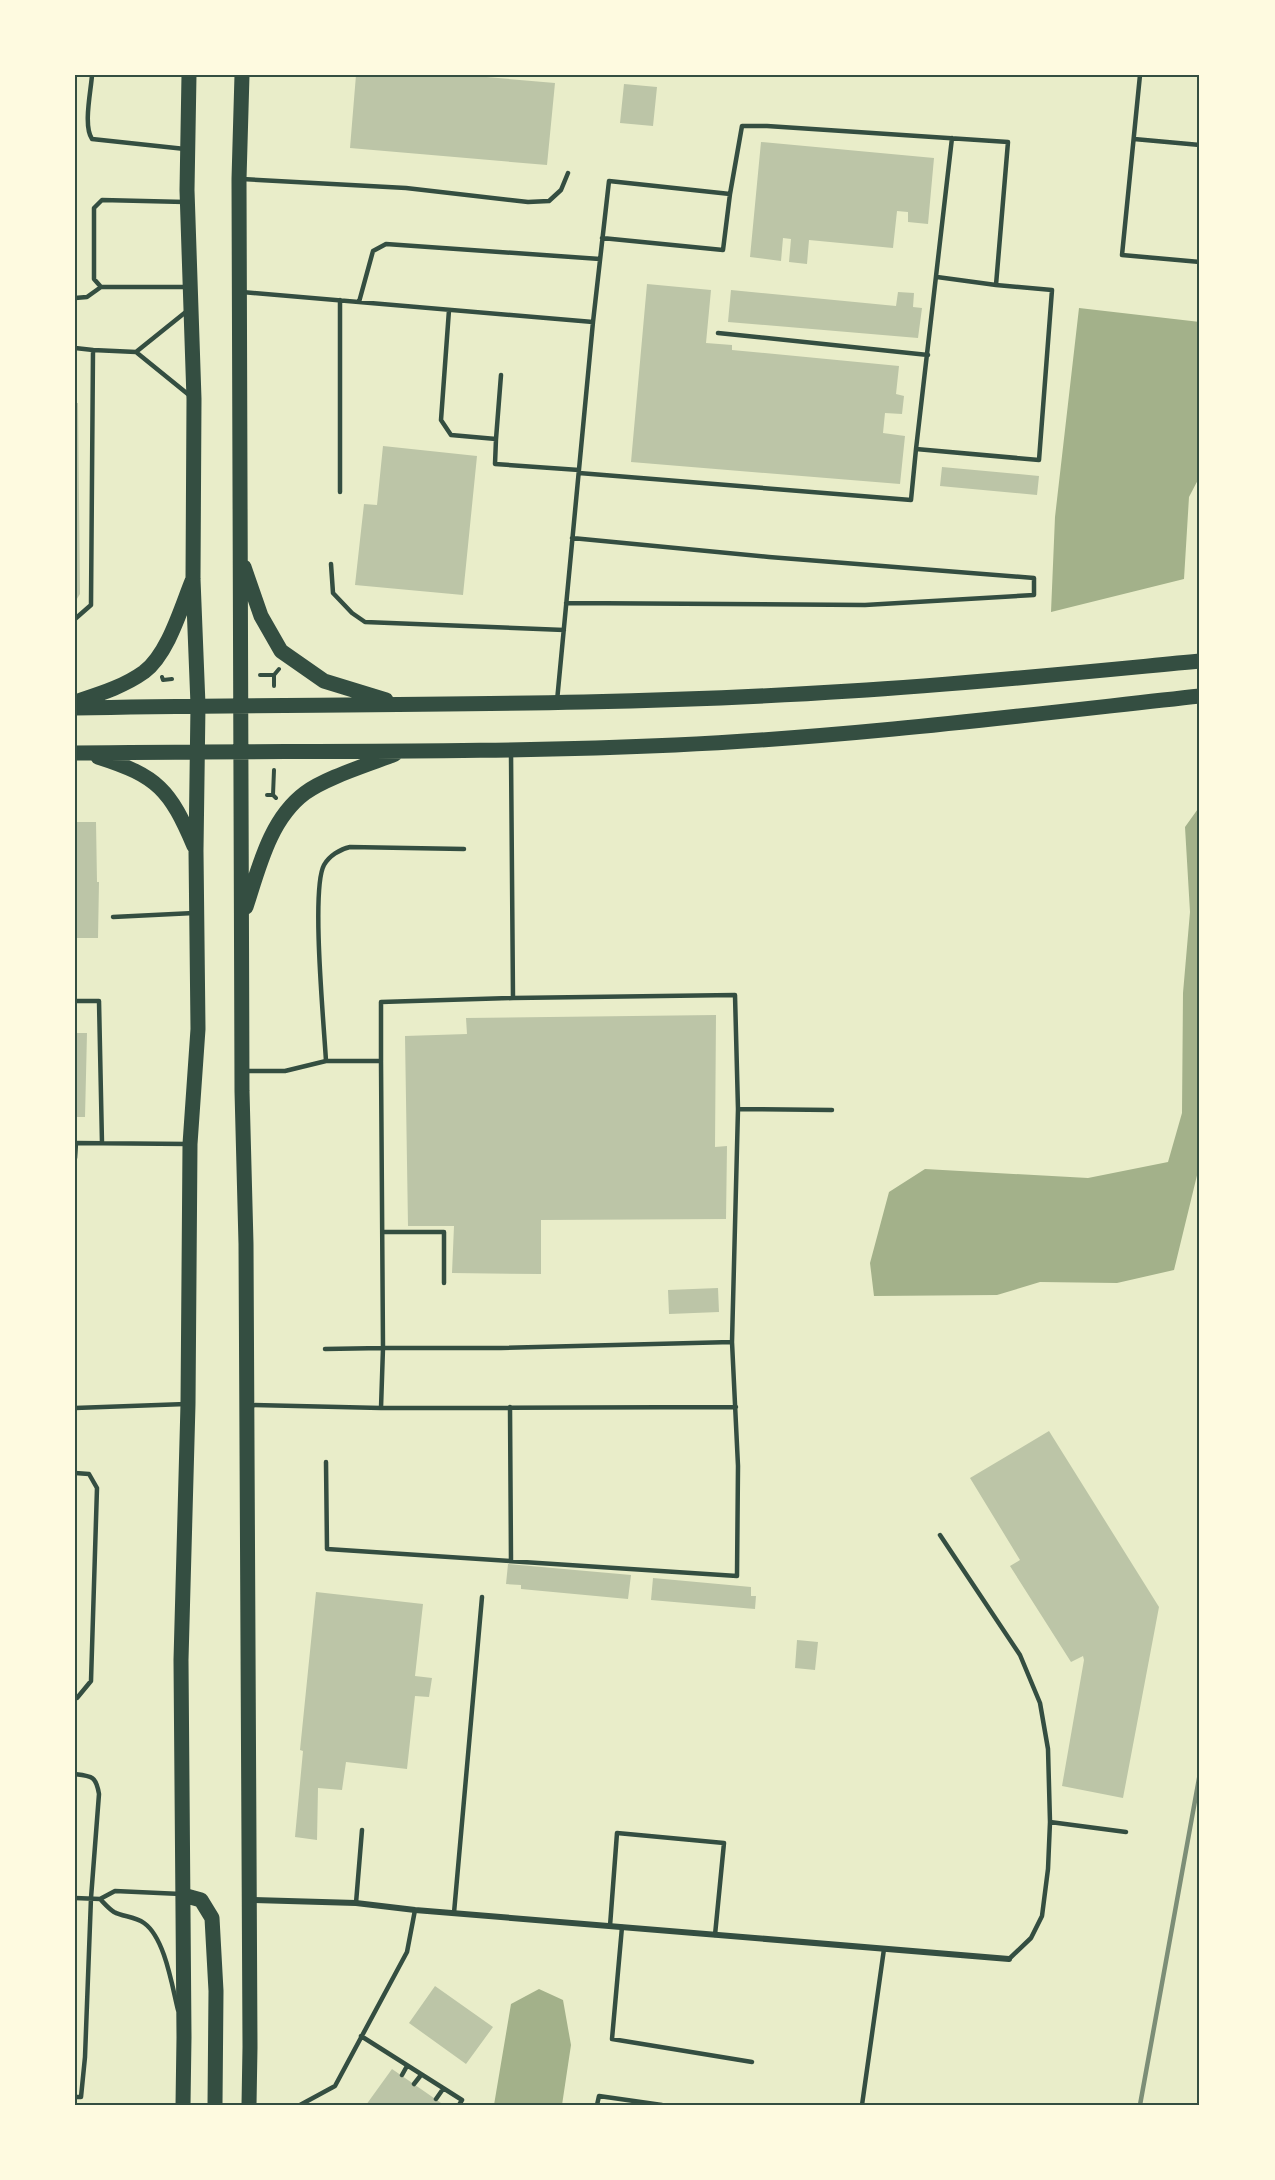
<svg xmlns="http://www.w3.org/2000/svg" width="1275" height="2180" font-family="'Work Sans',sans-serif">
	<style>
		.water { fill: #a3b18a }
		.building { fill: #bcc5a7 }
		.lines { fill: none; stroke-linecap: round; stroke-linejoin: round }
		.path { stroke: #344e41; stroke-width: 4 }
		.service { stroke: #344e41; stroke-width: 4.5 }
		.minor { stroke: #344e41; stroke-width: 6 }
		.primary { stroke: #344e41; stroke-width: 15 }
		.rail { stroke: #7c8e77; stroke-width: 4.5 }
		.neatline { fill: none; stroke: #344e41; stroke-width: 2 }
	</style>
	<rect width="100%" height="100%" fill="#e9edc9"/>
	<path class="water" d="M 1079,308 L 1200,322 L 1200,476 L 1189,497 L 1184,579 L 1051,612 L 1055,517 Z
		M 1200,806 L 1200,1163 L 1174,1270 L 1117,1283 L 1040,1282 L 997,1295 L 874,1296 L 870,1263 L 889,1192 L 925,1169 L 1088,1178 L 1168,1162 L 1182,1113 L 1183,993 L 1190,912 L 1185,827 Z
		M 539,1989 L 563,2000 L 571,2045 L 562,2105 L 494,2105 L 511,2004 Z"/>
	<path class="building" d="M 356,75 L 463,75 L 555,83 L 547,165 L 350,148 Z
		M 624,84 L 657,87 L 653,126 L 620,123 Z
		M 761,142 L 934,158 L 928,224 L 908,222 L 908,212 L 897,211 L 893,248 L 809,240 L 807,264 L 789,262 L 791,239 L 783,238 L 781,261 L 750,257 Z
		M 647,284 L 711,290 L 706,343 L 732,345 L 732,350 L 899,366 L 896,394 L 904,396 L 902,414 L 885,413 L 883,433 L 905,436 L 900,484 L 631,462 Z
		M 731,290 L 896,306 L 898,292 L 914,293 L 913,307 L 922,308 L 918,338 L 728,322 Z
		M 75,403 L 78,403 L 80,594 L 75,602 Z
		M 383,446 L 477,456 L 463,595 L 355,585 L 364,504 L 377,505 Z
		M 942,467 L 1039,476 L 1037,495 L 940,486 Z
		M 75,822 L 96,822 L 97,882 L 99,882 L 98,938 L 75,938 Z
		M 716,1015 L 715,1147 L 727,1146 L 726,1219 L 541,1220 L 541,1274 L 452,1273 L 454,1226 L 408,1226 L 405,1036 L 467,1034 L 466,1018 Z
		M 75,1033 L 87,1033 L 85,1117 L 75,1117 Z
		M 718,1288 L 719,1312 L 669,1314 L 668,1290 Z
		M 1049,1431 L 1159,1607 L 1123,1798 L 1062,1786 L 1084,1660 L 1083,1656 L 1071,1662 L 1010,1566 L 1020,1560 L 970,1478 Z
		M 508,1564 L 631,1575 L 628,1599 L 521,1589 L 521,1585 L 506,1584 Z
		M 653,1578 L 751,1587 L 751,1596 L 756,1596 L 755,1609 L 651,1600 Z
		M 316,1592 L 423,1604 L 415,1676 L 432,1678 L 429,1697 L 415,1696 L 407,1769 L 346,1762 L 342,1790 L 318,1788 L 317,1840 L 295,1837 L 303,1751 L 300,1750 Z
		M 797,1640 L 818,1642 L 815,1670 L 795,1668 Z
		M 435,1986 L 493,2027 L 466,2064 L 409,2023 Z
		M 392,2069 L 444,2105 L 366,2105 Z"/>
	<g class="lines">
		<path class="path" d="M 260,675 L 274,675
			M 162,677 L 163,680 L 172,679
			M 274,686 L 274,675 L 279,669
			M 274,770 L 273,795 L 276,798
			M 267,795 L 273,795"/>
		<path class="service" d="M 92,75 C 91,91 83,126 92,139 L 185,149
			M 1140,75 L 1122,255 L 1200,262
			M 1134,139 L 1200,145
			M 242,179 L 406,188 L 528,202 L 549,201 L 561,190 L 568,173
			M 185,202 L 102,200 L 94,208 L 94,279 L 101,287 L 187,287
			M 602,238 L 723,250 L 730,194
			M 937,277 L 996,285
			M 242,292 L 593,322 L 557,701
			M 75,298 L 87,297 L 101,287
			M 340,300 L 340,492
			M 359,302 L 373,251 L 386,244 L 600,259
			M 449,310 L 441,420 L 451,435 L 496,439 L 495,464 L 579,470
			M 593,322 L 609,181 L 730,194 L 742,126 L 767,126 L 1008,142 L 996,285 L 1052,290 L 1039,460 L 916,449 L 952,138
			M 718,333 L 928,355
			M 75,348 L 93,350
			M 136,352 L 187,311
			M 496,439 L 501,375
			M 579,473 L 911,500 L 916,449
			M 331,564 L 333,593 L 352,613 L 365,622 L 564,630
			M 566,603 L 865,605 L 1034,595 L 1034,578 L 769,557 L 572,538
			M 75,619 L 91,605 L 93,350 L 136,352 L 189,395
			M 511,753 L 513,998 L 735,995 L 738,1109 L 832,1110
			M 113,917 L 194,913
			M 75,1001 L 99,1001 L 102,1143
			M 326,1061 C 324,1025 311,889 324,865 C 329,856 340,849 350,847 L 464,849
			M 243,1071 L 285,1071 L 326,1061 L 381,1061 L 381,1002 L 513,998
			M 75,1143 L 188,1144
			M 75,1158 L 76,1143
			M 383,1232 L 444,1232 L 444,1283
			M 325,1349 L 383,1348 L 381,1061
			M 250,1405 L 381,1408 L 383,1348 L 501,1348 L 732,1342
			M 510,1407 L 511,1561
			M 75,1408 L 186,1404
			M 381,1408 L 736,1407
			M 326,1462 L 327,1549 L 737,1576 L 738,1466 L 732,1342 L 738,1109
			M 75,1473 L 89,1474 L 97,1488 L 91,1681 L 77,1698 L 75,1698
			M 940,1535 L 1020,1655 L 1040,1703 L 1048,1749 L 1050,1822 L 1048,1869 L 1042,1916 L 1031,1938 L 1009,1959
			M 75,1774 C 92,1776 96,1776 99,1794 L 91,1898 L 85,2057 L 81,2097 L 75,2097
			M 1050,1822 L 1126,1832
			M 75,1898 L 100,1899 L 115,1891 L 181,1894
			M 100,1899 C 104,1903 109,1909 114,1912 C 123,1917 134,1916 144,1923 C 165,1938 172,1986 178,2010
			M 356,1903 L 362,1830
			M 454,1913 L 482,1597
			M 610,1926 L 617,1833 L 724,1843 L 715,1935
			M 622,1927 L 612,2039 L 752,2062
			M 361,2036 L 462,2100 L 459,2105
			M 402,2075 L 407,2066
			M 414,2084 L 421,2075
			M 436,2099 L 443,2089
			M 300,2105 L 335,2086 L 407,1952 L 415,1910
			M 597,2105 L 599,2096 L 662,2105
			M 862,2105 L 884,1949"/>
		<path class="minor" d="M 250,1900 L 356,1903 L 415,1910 L 1009,1959"/>
		<path class="primary" d="M 242,75 L 239,179 L 242,1091 L 246,1244 L 250,2047 L 249,2105
			M 244,567 L 261,616 L 281,651 L 324,681 L 386,700
			M 75,702 C 99,694 123,687 144,672 C 168,654 181,608 192,581
			M 75,708 C 333,703 592,708 850,691 C 967,684 1084,672 1200,661
			M 75,753 C 275,750 476,754 675,745 C 851,737 1026,715 1200,696
			M 98,757 C 158,776 170,790 194,846
			M 246,907 C 259,867 270,819 305,793 C 327,777 368,765 395,754
			M 183,1895 L 201,1900 L 212,1918 L 216,1991 L 215,2105
			M 183,2105 L 184,2037 L 181,1660 L 188,1404 L 190,1144 L 198,1029 L 196,851 L 198,705 L 193,579 L 194,399 L 187,190 L 189,75"/>
		<path class="rail" d="M 1140,2105 L 1200,1773"/>
	</g>
	<rect width="1275" height="2180" fill="none" stroke="#fefae0" stroke-width="153"/>
	<rect x="76" y="76" width="1122" height="2028" class="neatline"/>
</svg>
